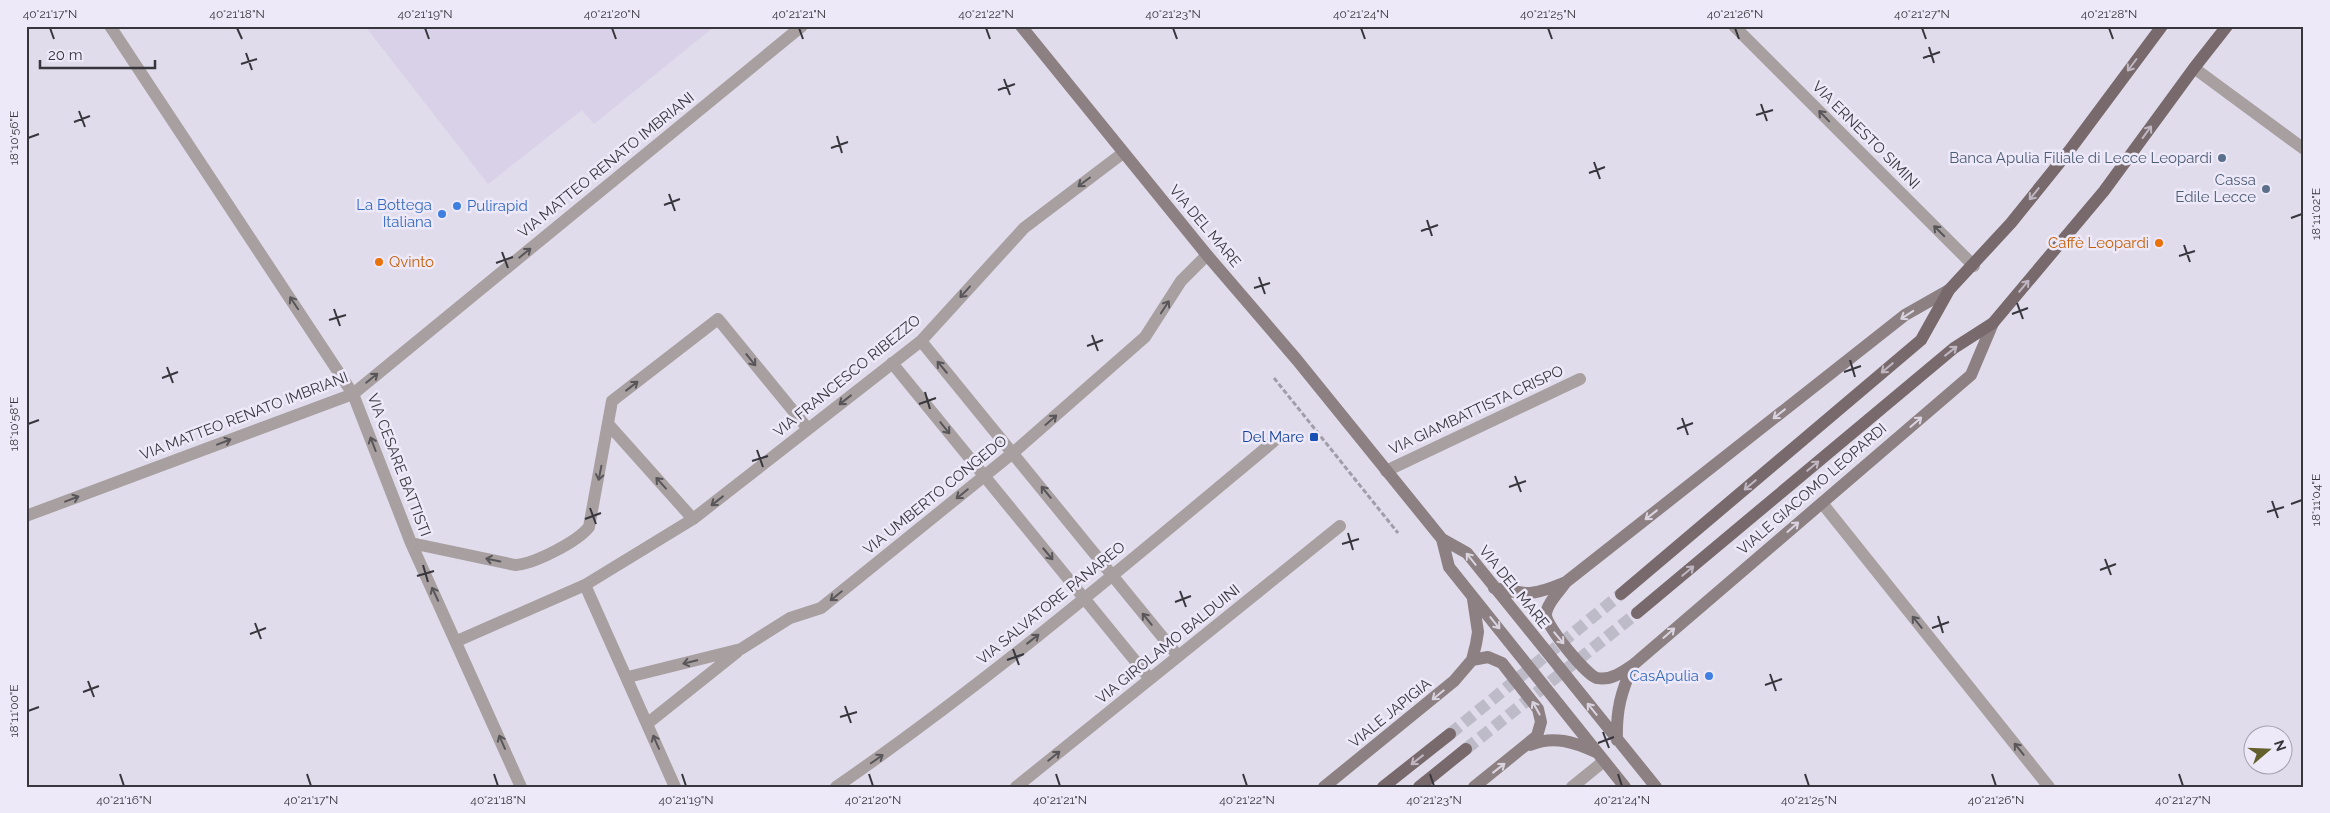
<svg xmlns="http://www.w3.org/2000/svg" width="2330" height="813" font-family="Raleway,sans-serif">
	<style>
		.built { fill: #d8d1e8 }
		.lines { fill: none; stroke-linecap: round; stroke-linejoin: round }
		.primary-tunnel { stroke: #bebbc8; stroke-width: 12; stroke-dasharray: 12 6; stroke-linecap: butt }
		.path { stroke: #a19ea9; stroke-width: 3; stroke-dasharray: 5 2.5; stroke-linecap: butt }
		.street { stroke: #a79fa0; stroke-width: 12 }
		.secondary { stroke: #8c8082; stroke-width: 12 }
		.primary { stroke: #786a6c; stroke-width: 12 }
		.oneway { stroke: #bfb6c1 }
		.oneway2 { stroke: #59565a }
		.oneway3 { stroke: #dad4e1 }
		.ticks { fill: none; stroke: #37363c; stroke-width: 2 }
		.service-dot { fill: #5c6f8a; stroke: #eee9f9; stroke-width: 2 }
		.shop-dot { fill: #3f7fe0; stroke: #eee9f9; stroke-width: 2 }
		.food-dot { fill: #e8710a; stroke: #eee9f9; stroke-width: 2 }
		.transit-dot { fill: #1a4fb4; stroke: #eee9f9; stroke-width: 2 }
		.labels { text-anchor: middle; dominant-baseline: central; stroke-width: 5; stroke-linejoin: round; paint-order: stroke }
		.street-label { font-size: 15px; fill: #37363c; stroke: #eee9f9 }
		.service-label { font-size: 15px; fill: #4e5e75; stroke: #eee9f9; text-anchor: end }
		.shop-label { font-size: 15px; fill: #366cbe; stroke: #eee9f9; text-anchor: end }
		.food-label { font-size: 15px; fill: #c56008; stroke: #eee9f9; text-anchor: end }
		.transit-label { font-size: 15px; fill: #164399; stroke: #eee9f9; text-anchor: end }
		.neatline { fill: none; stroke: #37363c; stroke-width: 2 }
		.ticks-label { font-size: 12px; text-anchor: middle; fill: #37363c }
	</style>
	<rect width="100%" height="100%" fill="#e0dceb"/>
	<path class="built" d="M 365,26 L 715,26 L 594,124 L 582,110 L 488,184 Z"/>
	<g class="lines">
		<path class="primary-tunnel" d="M 1450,734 L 1621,594
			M 1466,749 L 1637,613"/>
		<path class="path" d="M 1274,378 L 1398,533"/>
		<path class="street" d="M 110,26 L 353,394 L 411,543 L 521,787
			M 1734,26 L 1974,266
			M 2194,68 L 2304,149
			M 921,341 L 1178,656
			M 892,363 L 1150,679
			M 609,425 L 693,519
			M 1386,471 L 1580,379
			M 1822,503 L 2049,787
			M 26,516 L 353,394 L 802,26
			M 411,543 L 515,565 C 534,564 577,542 589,527 L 612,401 L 718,319 L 808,429
			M 585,585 L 675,787
			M 457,641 L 585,585 L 693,519 L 921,341 L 1024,228 L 1123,153
			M 628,677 L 741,649 L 790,618 L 821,608 L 1014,452 L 1145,337 L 1181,281 L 1207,255
			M 648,723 L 737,652
			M 836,787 C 991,680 1135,557 1279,437
			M 1016,787 L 1340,526
			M 1572,787 L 1604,761"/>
		<path class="secondary" d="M 1021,26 L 1207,255 L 1297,360 L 1442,539 L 1467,553 L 1656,787
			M 1949,290 L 1905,315 L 1566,582 C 1560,591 1546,604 1546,615 C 1546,626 1587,676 1597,678 C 1610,681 1623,672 1633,665 L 1971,375 L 1993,323
			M 1442,539 L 1449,567 L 1625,787
			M 1494,588 C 1528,595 1533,596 1566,582
			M 1472,660 L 1488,657 L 1502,663 L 1538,709 L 1541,722 L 1537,736 L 1474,787
			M 1617,740 C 1616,710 1621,692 1633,665
			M 1530,745 C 1554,735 1574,742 1596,752
			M 1324,787 L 1454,681 L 1472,660 L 1476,644 L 1478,632 L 1473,599"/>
		<path class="primary" d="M 1621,594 L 1921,340 L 1949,290 L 2011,223 L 2069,151 L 2162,26
			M 1637,613 L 1954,348 L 1993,323 L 2104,191 L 2194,68 L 2227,26
			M 1383,787 L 1450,734
			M 1419,787 L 1466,749"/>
	</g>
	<defs><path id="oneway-shaft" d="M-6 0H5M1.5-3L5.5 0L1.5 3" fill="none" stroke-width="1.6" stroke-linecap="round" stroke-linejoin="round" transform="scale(1.25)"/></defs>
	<g class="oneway">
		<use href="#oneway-shaft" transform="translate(2132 65) rotate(127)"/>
		<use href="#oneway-shaft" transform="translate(2147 132) rotate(-54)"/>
		<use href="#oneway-shaft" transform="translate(2034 194) rotate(129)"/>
		<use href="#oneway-shaft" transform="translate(2024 286) rotate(-50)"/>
		<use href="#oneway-shaft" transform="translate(1951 351) rotate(-38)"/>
		<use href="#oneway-shaft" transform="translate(1887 368) rotate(140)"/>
		<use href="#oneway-shaft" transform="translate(1813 466) rotate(-40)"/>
		<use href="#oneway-shaft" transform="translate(1750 485) rotate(140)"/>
		<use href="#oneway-shaft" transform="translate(1688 571) rotate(-40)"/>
		<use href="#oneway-shaft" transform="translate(1417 760) rotate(142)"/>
	</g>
	<g class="oneway2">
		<use href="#oneway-shaft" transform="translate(1824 116) rotate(-134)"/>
		<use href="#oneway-shaft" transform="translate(1084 182) rotate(143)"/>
		<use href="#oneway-shaft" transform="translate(1939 231) rotate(-135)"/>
		<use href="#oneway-shaft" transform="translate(525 253) rotate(-39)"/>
		<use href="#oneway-shaft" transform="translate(965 292) rotate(132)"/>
		<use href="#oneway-shaft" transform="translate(294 303) rotate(-124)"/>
		<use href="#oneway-shaft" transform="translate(1165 307) rotate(-57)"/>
		<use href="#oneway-shaft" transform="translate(751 360) rotate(51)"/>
		<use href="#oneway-shaft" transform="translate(942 367) rotate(-130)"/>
		<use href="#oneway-shaft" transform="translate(372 378) rotate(-39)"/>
		<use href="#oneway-shaft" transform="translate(632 386) rotate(-38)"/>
		<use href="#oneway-shaft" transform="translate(845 400) rotate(142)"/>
		<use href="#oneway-shaft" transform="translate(1051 420) rotate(-41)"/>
		<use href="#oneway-shaft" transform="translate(945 428) rotate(51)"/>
		<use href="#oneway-shaft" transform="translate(224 442) rotate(-21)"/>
		<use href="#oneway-shaft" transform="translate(373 444) rotate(-111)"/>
		<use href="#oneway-shaft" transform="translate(600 473) rotate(101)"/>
		<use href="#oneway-shaft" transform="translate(661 483) rotate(-132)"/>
		<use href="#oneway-shaft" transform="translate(1046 492) rotate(-129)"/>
		<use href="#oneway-shaft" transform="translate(962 494) rotate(141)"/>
		<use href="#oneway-shaft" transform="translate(72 499) rotate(-21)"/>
		<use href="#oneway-shaft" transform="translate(717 501) rotate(142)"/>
		<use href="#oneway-shaft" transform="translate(1048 554) rotate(50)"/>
		<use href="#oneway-shaft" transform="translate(493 560) rotate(-168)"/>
		<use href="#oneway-shaft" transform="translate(435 594) rotate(-115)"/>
		<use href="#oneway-shaft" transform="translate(836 596) rotate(141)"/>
		<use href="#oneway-shaft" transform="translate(1147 619) rotate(-129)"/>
		<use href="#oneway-shaft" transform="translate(1917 622) rotate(-129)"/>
		<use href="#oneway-shaft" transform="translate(1033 639) rotate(-38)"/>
		<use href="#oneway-shaft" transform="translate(690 662) rotate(166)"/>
		<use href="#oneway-shaft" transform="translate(502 742) rotate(-114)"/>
		<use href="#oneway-shaft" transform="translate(656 742) rotate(-114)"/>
		<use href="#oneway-shaft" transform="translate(2019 749) rotate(-129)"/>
		<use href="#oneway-shaft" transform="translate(1054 756) rotate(-39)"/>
		<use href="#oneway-shaft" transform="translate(877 759) rotate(-35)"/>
	</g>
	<g class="oneway3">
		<use href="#oneway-shaft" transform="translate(1907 315) rotate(147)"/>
		<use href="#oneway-shaft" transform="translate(1779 414) rotate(142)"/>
		<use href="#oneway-shaft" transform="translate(1916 422) rotate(-41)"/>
		<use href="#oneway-shaft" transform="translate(1651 515) rotate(142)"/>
		<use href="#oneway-shaft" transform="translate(1793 527) rotate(-41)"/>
		<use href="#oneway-shaft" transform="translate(1471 559) rotate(-129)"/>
		<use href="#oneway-shaft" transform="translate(1495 623) rotate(51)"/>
		<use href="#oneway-shaft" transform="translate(1669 633) rotate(-41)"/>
		<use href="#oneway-shaft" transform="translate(1559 638) rotate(50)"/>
		<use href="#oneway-shaft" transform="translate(1438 695) rotate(141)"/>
		<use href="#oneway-shaft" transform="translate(1536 708) rotate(-119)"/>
		<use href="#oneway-shaft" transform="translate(1592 709) rotate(-129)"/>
		<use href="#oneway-shaft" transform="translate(1499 768) rotate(-38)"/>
	</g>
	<path class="ticks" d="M 50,28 L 54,39M 237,28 L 242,39M 425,28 L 429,39M 612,28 L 616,39M 799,28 L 803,39M 986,28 L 990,39M 1173,28 L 1177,39M 1361,28 L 1365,39M 1548,28 L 1552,39M 1735,28 L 1739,39M 1922,28 L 1926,39M 2109,28 L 2113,39M 1929,47 L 1934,63M 246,53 L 252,70M 1923,58 L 1940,52M 241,64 L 257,59M 1004,79 L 1010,95M 998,90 L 1015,84M 1761,104 L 1767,121M 79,111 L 85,127M 1756,115 L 1773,110M 74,122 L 90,116M 837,136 L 842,153M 28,138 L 39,134M 831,148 L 848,142M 1594,162 L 1600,179M 1589,173 L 1605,167M 669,194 L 675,211M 664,205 L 680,199M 2291,218 L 2302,214M 1427,220 L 1432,236M 1421,231 L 1438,225M 2184,245 L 2190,262M 502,252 L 508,268M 2179,256 L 2195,251M 496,263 L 513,257M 1259,277 L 1265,294M 1254,288 L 1270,283M 2017,303 L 2023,319M 334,309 L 340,326M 2012,314 L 2028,308M 329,320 L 346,315M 1092,335 L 1098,351M 1087,346 L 1103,340M 1850,360 L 1855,377M 167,367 L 173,383M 1844,372 L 1861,366M 162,378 L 178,372M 925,392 L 930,409M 919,404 L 936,398M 1682,418 L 1688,435M 28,424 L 39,420M 1677,429 L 1693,423M 757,450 L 763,467M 752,461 L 768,456M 1515,476 L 1521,492M 1509,487 L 1526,481M 2272,501 L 2278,518M 2291,504 L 2302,500M 590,508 L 596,524M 2267,512 L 2284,507M 585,519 L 601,513M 1348,533 L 1353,550M 1342,544 L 1359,539M 2105,559 L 2111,575M 423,565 L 428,582M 2100,570 L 2116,564M 417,576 L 434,571M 1180,591 L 1186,607M 1175,602 L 1191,596M 1938,616 L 1943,633M 255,623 L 261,639M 1932,628 L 1949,622M 250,634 L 266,628M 1013,649 L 1019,665M 1007,660 L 1024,654M 1770,674 L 1776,691M 88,681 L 94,697M 1765,685 L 1782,679M 83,692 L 99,686M 845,706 L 851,723M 28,711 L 39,707M 840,717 L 857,712M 1603,732 L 1609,748M 1598,743 L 1614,737M 120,774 L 124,786M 307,774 L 311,786M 494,774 L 498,786M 682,774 L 686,786M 869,774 L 873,786M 1056,774 L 1060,786M 1243,774 L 1247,786M 1430,774 L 1434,786M 1618,774 L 1622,786M 1805,774 L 1809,786M 1992,774 L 1996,786M 2179,774 L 2183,786"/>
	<g class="service-dot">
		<circle cx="2222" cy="158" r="5"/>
		<circle cx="2266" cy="189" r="5"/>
	</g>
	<g class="shop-dot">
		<circle cx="457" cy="206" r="5"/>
		<circle cx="442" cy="214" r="5"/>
		<circle cx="1709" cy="676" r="5"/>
	</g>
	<g class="food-dot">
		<circle cx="2159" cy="243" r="5"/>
		<circle cx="379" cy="262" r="5"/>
	</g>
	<rect class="transit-dot" x="1309" y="432" width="10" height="10" rx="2.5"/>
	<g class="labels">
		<g class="street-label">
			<text transform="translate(1866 135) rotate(45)">VIA ERNESTO SIMINI</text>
			<text transform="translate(606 165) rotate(-39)">VIA MATTEO RENATO IMBRIANI</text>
			<text transform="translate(1205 226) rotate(50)">VIA DEL MARE</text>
			<text transform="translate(847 376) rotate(-39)">VIA FRANCESCO RIBEZZO</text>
			<text transform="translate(1476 410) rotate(-25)">VIA GIAMBATTISTA CRISPO</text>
			<text transform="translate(244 416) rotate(-21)">VIA MATTEO RENATO IMBRIANI</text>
			<text transform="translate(399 465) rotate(69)">VIA CESARE BATTISTI</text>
			<text transform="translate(1812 489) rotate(-41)">VIALE GIACOMO LEOPARDI</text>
			<text transform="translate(935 495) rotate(-39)">VIA UMBERTO CONGEDO</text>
			<text transform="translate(1514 587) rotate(51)">VIA DEL MARE</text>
			<text transform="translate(1051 603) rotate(-39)">VIA SALVATORE PANAREO</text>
			<text transform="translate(1168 644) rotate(-39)">VIA GIROLAMO BALDUINI</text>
			<text transform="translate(1390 713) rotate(-39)">VIALE JAPIGIA</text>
		</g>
		<g class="service-label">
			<text x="2212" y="158">Banca Apulia Filiale di Lecce Leopardi</text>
			<text x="2256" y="180">Cassa<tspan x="2256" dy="17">Edile Lecce</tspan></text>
		</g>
		<g class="shop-label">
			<text x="432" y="205">La Bottega<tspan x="432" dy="17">Italiana</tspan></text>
			<text x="467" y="206" text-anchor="start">Pulirapid</text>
			<text x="1699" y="676">CasApulia</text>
		</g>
		<g class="food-label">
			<text x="2149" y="243">Caffè Leopardi</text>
			<text x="389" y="262" text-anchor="start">Qvinto</text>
		</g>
		<g class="transit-label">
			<text x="1304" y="437">Del Mare</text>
		</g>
	</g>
	<rect width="2330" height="813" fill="none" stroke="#eee9f9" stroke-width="55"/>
	<g transform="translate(2268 750) rotate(71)"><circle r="24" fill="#eee9f9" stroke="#a5a1ad"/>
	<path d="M0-4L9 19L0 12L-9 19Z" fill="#63602d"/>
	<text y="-8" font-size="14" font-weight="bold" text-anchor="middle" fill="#37363c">N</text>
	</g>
	<path d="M40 60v8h115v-8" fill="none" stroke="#37363c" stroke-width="2.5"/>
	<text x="48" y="60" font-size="15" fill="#37363c" stroke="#eee9f9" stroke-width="4" paint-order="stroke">20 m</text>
	<rect x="28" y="28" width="2274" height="758" class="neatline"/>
	<g class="ticks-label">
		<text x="50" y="18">40°21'17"N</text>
		<text x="237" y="18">40°21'18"N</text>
		<text x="425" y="18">40°21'19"N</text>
		<text x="612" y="18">40°21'20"N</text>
		<text x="799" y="18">40°21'21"N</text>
		<text x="986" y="18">40°21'22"N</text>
		<text x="1173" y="18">40°21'23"N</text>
		<text x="1361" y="18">40°21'24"N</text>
		<text x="1548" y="18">40°21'25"N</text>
		<text x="1735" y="18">40°21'26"N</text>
		<text x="1922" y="18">40°21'27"N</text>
		<text x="2109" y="18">40°21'28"N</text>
		<text transform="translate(14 138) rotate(-90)" y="4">18°10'56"E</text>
		<text transform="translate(2316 214) rotate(-90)" y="4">18°11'02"E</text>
		<text transform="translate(14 424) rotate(-90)" y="4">18°10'58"E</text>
		<text transform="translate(2316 500) rotate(-90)" y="4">18°11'04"E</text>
		<text transform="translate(14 711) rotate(-90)" y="4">18°11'00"E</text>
		<text x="124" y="804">40°21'16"N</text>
		<text x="311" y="804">40°21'17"N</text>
		<text x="498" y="804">40°21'18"N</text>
		<text x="686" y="804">40°21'19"N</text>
		<text x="873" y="804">40°21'20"N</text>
		<text x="1060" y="804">40°21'21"N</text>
		<text x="1247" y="804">40°21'22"N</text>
		<text x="1434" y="804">40°21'23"N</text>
		<text x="1622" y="804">40°21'24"N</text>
		<text x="1809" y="804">40°21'25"N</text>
		<text x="1996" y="804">40°21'26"N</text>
		<text x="2183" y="804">40°21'27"N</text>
	</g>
</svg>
